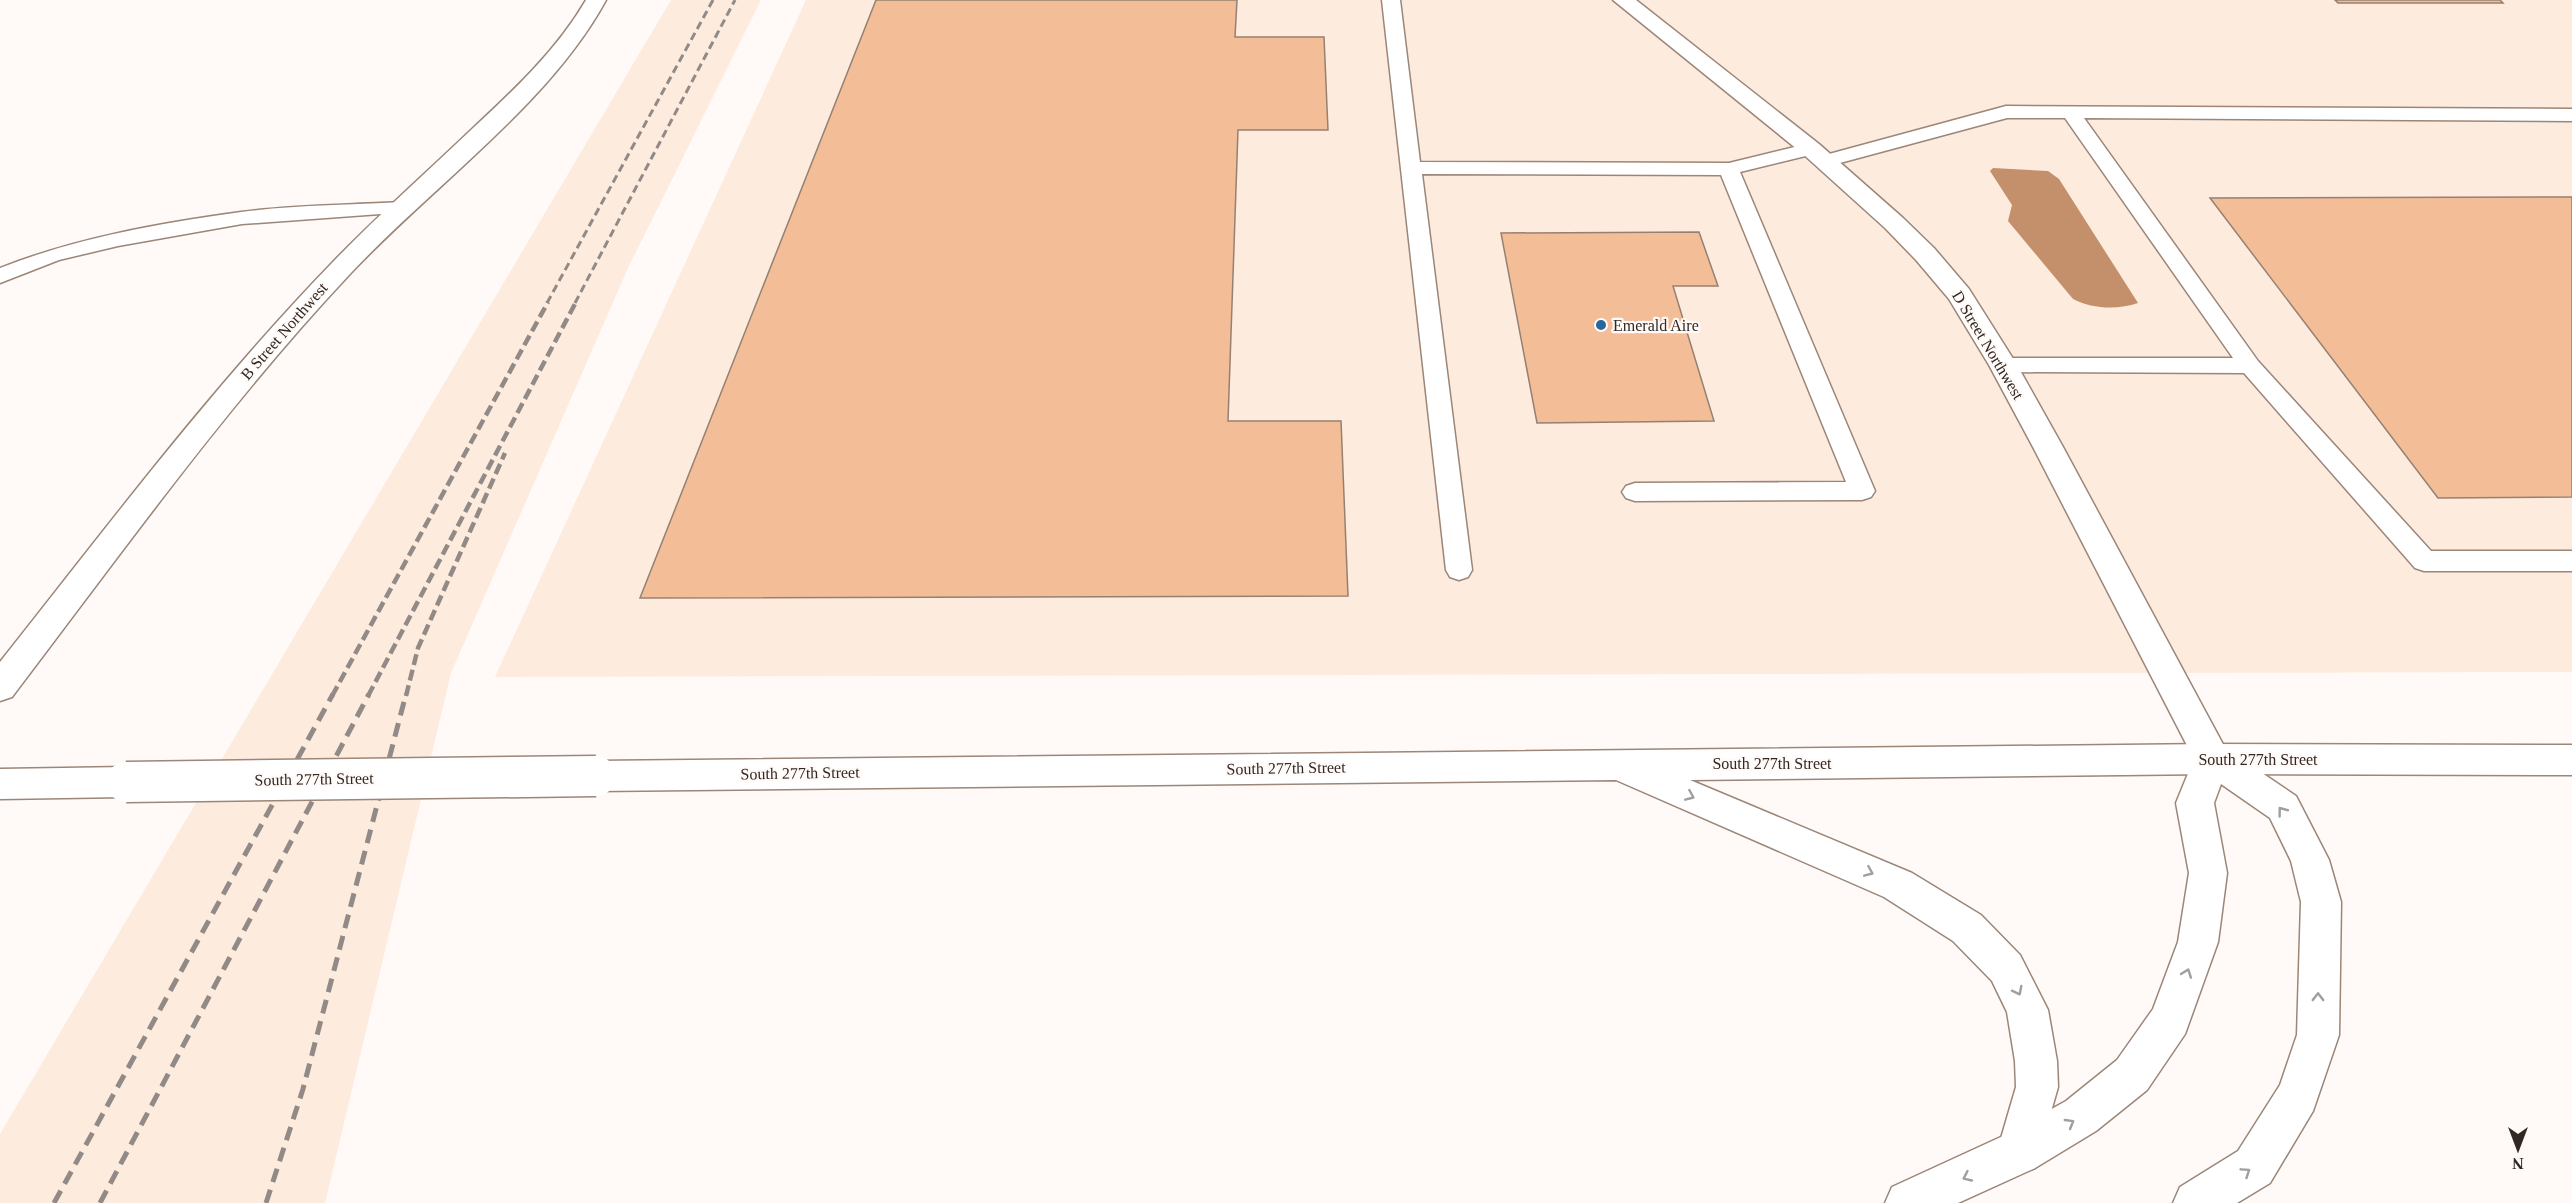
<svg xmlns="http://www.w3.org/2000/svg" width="2572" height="1203" font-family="Georgia,serif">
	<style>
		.built { fill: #fdebde }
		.water { fill: #c3906b }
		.building { fill: #f3bd97; stroke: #958172; stroke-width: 1.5 }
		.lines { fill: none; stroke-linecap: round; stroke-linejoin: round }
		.service-casing { stroke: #9b8678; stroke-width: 3 }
		.minor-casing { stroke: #9b8678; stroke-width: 3 }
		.tertiary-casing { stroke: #9b8678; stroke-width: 3 }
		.secondary-casing { stroke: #9b8678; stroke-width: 3 }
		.service { fill: #fff; fill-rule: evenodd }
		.minor { fill: #fff; fill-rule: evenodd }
		.tertiary { fill: #fff; fill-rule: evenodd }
		.secondary { fill: #fff; fill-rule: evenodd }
		.rail-far2 { stroke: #918a86; stroke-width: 3; stroke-dasharray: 8 4.5; stroke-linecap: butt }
		.rail-far1 { stroke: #918a86; stroke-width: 4.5; stroke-dasharray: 11 5; stroke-linecap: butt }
		.rail { stroke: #918a86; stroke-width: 5; stroke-dasharray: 14 8; stroke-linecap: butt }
		.secondary-bridge-casing { stroke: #9b8678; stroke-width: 43; stroke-linecap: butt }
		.secondary-bridge { stroke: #fff; stroke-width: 40 }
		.oneway { stroke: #a29e9c }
		.poi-dot { fill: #28679e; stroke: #fffaf7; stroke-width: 2 }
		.labels { text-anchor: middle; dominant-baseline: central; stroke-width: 4.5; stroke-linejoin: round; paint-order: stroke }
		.poi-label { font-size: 16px; fill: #312823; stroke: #fffaf7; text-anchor: start }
		.street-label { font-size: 16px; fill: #312823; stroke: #fffaf7 }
	</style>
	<rect width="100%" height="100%" fill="#fffaf7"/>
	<path class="built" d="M 671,0 L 761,0 L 628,268 L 451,673 L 325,1203 L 0,1203 L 0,1134 Z
		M 806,0 L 2572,0 L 2572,672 L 495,677 Z"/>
	<path class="water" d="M 1993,168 L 2048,171 L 2059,179 L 2138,303 C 2118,310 2092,309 2073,299 L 2008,221 L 2012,205 L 1990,171 Z"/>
	<path class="building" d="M 876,0 L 1237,0 L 1235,37 L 1324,37 L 1328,130 L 1238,130 L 1228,421 L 1341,421 L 1348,596 L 640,598 Z
		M 2335,0 L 2500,0 L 2503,3 L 2338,3 Z
		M 2572,197 L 2572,497 L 2438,498 L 2210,198 Z
		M 1699,232 L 1718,286 L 1673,286 L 1714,421 L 1537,423 L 1501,233 Z"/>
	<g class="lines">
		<defs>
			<path id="service" d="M 1382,0 L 1400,0 L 1420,162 L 1729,163 L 1811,143 L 1818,145 L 1821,149 L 1818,153 L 1740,172 L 1875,491 L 1871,497 L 1862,500 L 1635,501 L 1626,498 L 1622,492 L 1626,486 L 1635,483 L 1846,482 L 1721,175 L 1422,174 L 1472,570 L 1468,577 L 1459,580 L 1450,577 L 1446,570 Z
				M 2006,106 L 2572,109 L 2572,121 L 2084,118 L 2258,361 L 2431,551 L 2572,551 L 2572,571 L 2424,571 L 2415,568 L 2244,373 L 2003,372 L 1995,370 L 1991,365 L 1995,360 L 2003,358 L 2233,358 L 2065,118 L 2007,118 L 1825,167 L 1818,165 L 1815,161 L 1818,157 Z
				M 401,202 L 408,204 L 411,208 L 408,212 L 242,224 L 118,246 L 59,260 L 0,283 L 0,268 C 76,238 160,223 241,212 C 293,205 348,205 401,202 Z"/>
			<path id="minor" d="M 1613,0 L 1636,0 L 1819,144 L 1903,218 L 1934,248 L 1969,289 L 2017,365 L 2063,447 L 2225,748 L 2296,796 L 2329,860 L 2341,902 L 2339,1035 L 2313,1111 L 2270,1183 L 2237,1203 L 2173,1203 L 2180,1187 L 2238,1151 L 2280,1085 L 2297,1035 L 2301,902 L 2291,861 L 2270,818 L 2221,784 L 2214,803 L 2227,873 L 2218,942 L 2185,1034 L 2147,1090 L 2096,1131 L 2035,1168 L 1958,1203 L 1885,1203 L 1892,1187 L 2003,1136 L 2066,1101 L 2117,1060 L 2153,1009 L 2178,942 L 2189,873 L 2176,803 L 2194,759 L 2033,447 L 1989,365 L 1949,299 L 1916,260 L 1885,228 L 1803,154 Z"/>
			<path id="tertiary" d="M 586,0 L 606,0 C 549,105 431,187 349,275 C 226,406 121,554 12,697 L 0,701 L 0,662 C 107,527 211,388 331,264 C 376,217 425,174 472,129 C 514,90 557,50 586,0 Z"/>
			<path id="secondary" d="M 2212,744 L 2572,745 L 2572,775 L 2212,774 L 1690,780 L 1912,873 L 1981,915 L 2020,955 L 2048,1010 L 2057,1061 L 2058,1087 L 2035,1168 L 2019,1174 L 2003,1168 L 1997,1152 L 2016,1087 L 2015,1061 L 2007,1012 L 1992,981 L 1953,941 L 1884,897 L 1616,780 L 596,791 L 583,787 L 578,776 L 583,765 L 596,761 Z
				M 126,767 L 139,771 L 144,782 L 139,793 L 126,797 L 0,799 L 0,769 Z"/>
		</defs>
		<use href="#service" class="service-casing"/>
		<use href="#minor" class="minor-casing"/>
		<use href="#tertiary" class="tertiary-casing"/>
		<use href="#secondary" class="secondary-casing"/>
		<use href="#service" class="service"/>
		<use href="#minor" class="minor"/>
		<use href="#tertiary" class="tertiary"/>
		<use href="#secondary" class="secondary"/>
		<path class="rail-far2" d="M 547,303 L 713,0
			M 575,303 L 735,0"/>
		<path class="rail-far1" d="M 332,696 L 548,302
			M 368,696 L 576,302
			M 406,696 L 418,648 L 505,453"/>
		<path class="rail" d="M 54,1203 L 333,694
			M 100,1203 L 369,694
			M 266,1203 L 303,1089 L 406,694"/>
		<defs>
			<path id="secondary-bridge" d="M 126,782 L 596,776"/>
		</defs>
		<use href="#secondary-bridge" class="secondary-bridge-casing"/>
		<use href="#secondary-bridge" class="secondary-bridge"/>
	</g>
	<defs><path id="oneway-chevron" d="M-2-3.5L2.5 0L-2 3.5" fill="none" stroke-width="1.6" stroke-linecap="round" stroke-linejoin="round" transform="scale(1.5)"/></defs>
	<g class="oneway">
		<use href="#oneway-chevron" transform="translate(1690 796) rotate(23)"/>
		<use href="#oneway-chevron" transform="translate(2282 811) rotate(-127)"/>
		<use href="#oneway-chevron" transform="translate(1869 872) rotate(23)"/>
		<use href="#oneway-chevron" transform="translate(2187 973) rotate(-70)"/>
		<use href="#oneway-chevron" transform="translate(2018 991) rotate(63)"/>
		<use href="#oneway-chevron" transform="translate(2318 997) rotate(-90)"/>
		<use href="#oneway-chevron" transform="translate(2070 1123) rotate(-30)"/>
		<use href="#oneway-chevron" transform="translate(2246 1172) rotate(-34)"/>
		<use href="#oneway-chevron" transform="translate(1967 1177) rotate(155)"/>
	</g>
	<circle class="poi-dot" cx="1601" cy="325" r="6"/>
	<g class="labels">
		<g class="poi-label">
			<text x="1613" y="325">Emerald Aire</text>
		</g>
		<g class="street-label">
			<text transform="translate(284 331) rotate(-49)">B Street Northwest</text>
			<text transform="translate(1988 345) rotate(59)">D Street Northwest</text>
			<text x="2258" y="759">South 277th Street</text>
			<text x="1772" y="763">South 277th Street</text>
			<text transform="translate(1286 768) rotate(-1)">South 277th Street</text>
			<text transform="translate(800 773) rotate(-1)">South 277th Street</text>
			<text transform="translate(314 779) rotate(-1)">South 277th Street</text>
		</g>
	</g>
	<g transform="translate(2518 1149) rotate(180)" stroke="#fffaf7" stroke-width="4.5" paint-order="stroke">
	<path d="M0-4.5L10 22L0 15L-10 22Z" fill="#312823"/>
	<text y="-9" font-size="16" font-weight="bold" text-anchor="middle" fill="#312823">N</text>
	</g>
</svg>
